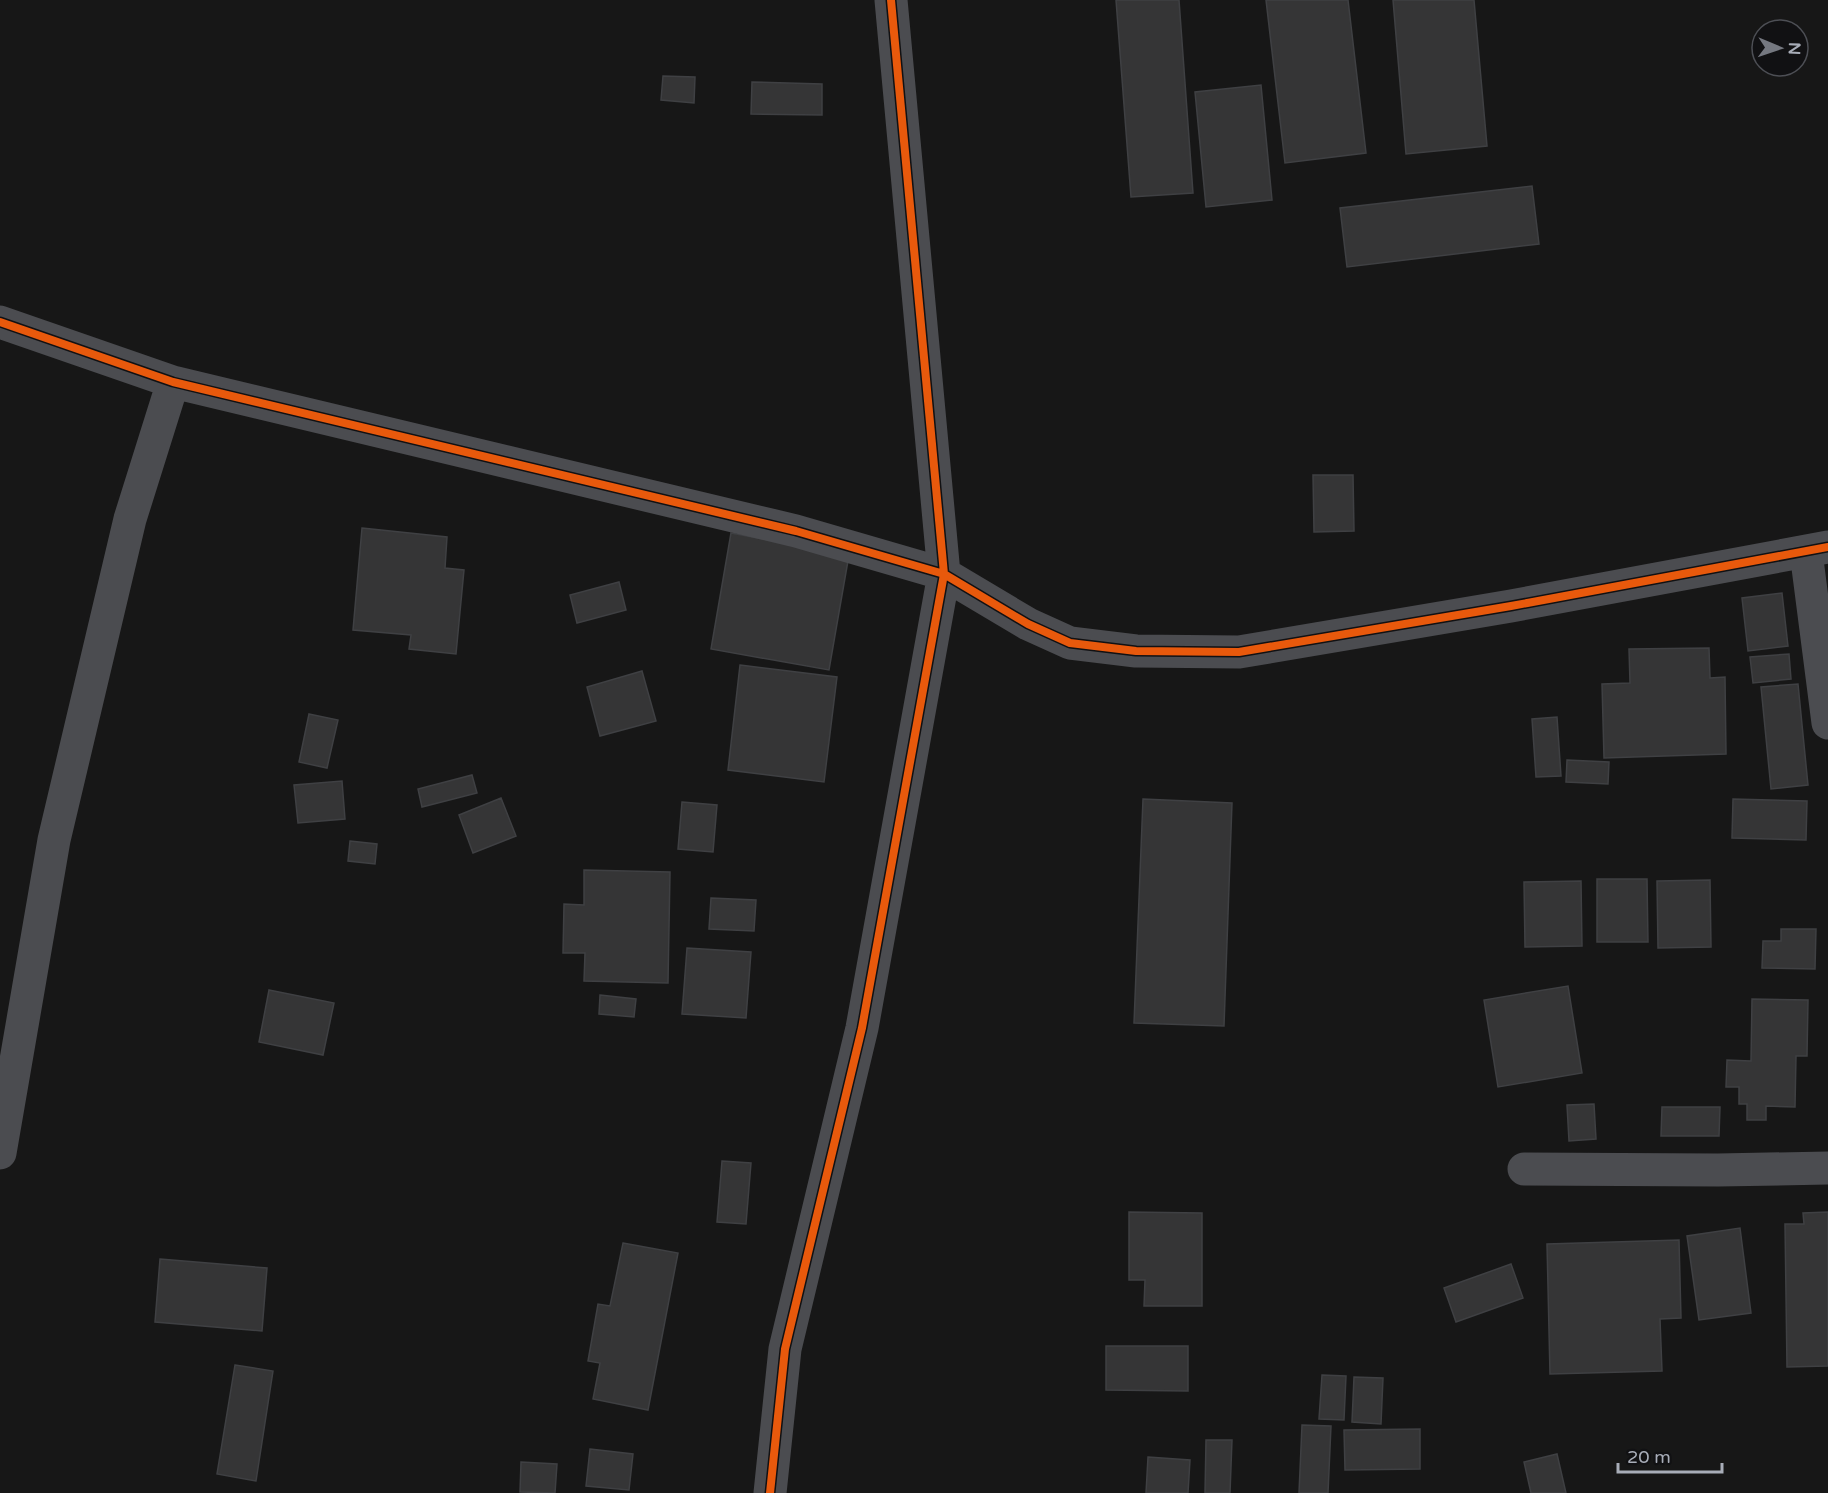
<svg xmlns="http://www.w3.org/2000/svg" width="1828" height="1493" font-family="'Varela Round',sans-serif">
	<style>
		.building { fill: #353536; stroke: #3f4043; stroke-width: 1.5 }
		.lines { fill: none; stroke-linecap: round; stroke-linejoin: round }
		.minor { stroke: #4b4c50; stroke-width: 33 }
		.cycleway-casing { stroke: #111113; stroke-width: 11 }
		.cycleway { stroke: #e8590c; stroke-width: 8 }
	</style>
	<rect width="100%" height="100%" fill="#171717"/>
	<path class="building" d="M 1116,0 L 1179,0 L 1193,193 L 1131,197 Z
		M 1266,0 L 1348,0 L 1366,153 L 1285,163 Z
		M 1393,0 L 1474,0 L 1487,146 L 1406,154 Z
		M 663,76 L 695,77 L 694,103 L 661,100 Z
		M 752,82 L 822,84 L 822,115 L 751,114 Z
		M 1261,85 L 1272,200 L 1206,207 L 1195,92 Z
		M 1532,186 L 1539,244 L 1347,267 L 1340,208 Z
		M 1313,475 L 1353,475 L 1354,531 L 1314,532 Z
		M 362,528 L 447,537 L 445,568 L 464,570 L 456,654 L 409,649 L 411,635 L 353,630 Z
		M 731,533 L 849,555 L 829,670 L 711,649 Z
		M 619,582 L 626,610 L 577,623 L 570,595 Z
		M 1782,593 L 1788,646 L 1748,651 L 1742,598 Z
		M 1709,648 L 1710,678 L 1725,677 L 1726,754 L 1604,758 L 1602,684 L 1630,683 L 1629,649 Z
		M 1789,654 L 1791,679 L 1753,683 L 1750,657 Z
		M 740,665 L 837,677 L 824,782 L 728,770 Z
		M 642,671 L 656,721 L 600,736 L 587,687 Z
		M 1798,684 L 1808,785 L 1771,789 L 1761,687 Z
		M 309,714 L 338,720 L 327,768 L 299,762 Z
		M 1557,717 L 1561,776 L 1536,777 L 1532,719 Z
		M 1567,760 L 1609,762 L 1608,784 L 1566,782 Z
		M 472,775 L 477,793 L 422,807 L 418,789 Z
		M 342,781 L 345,819 L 298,823 L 294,785 Z
		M 501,798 L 516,836 L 473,853 L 459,815 Z
		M 1143,799 L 1232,803 L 1224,1026 L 1134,1023 Z
		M 1733,799 L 1807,801 L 1806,840 L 1732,838 Z
		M 682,802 L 717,805 L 713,852 L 678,849 Z
		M 350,841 L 377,844 L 375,864 L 348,861 Z
		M 584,870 L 670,872 L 668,983 L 584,981 L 585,953 L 563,953 L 564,904 L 584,905 Z
		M 1597,879 L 1647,879 L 1648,942 L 1597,942 Z
		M 1710,880 L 1711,947 L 1658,948 L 1657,881 Z
		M 1581,881 L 1582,946 L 1525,947 L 1524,882 Z
		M 711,898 L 756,900 L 754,931 L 709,929 Z
		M 1781,929 L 1816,929 L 1815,969 L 1762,968 L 1763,941 L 1781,941 Z
		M 687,948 L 751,952 L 746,1018 L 682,1014 Z
		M 1568,986 L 1582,1073 L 1498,1087 L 1484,1000 Z
		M 269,990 L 334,1003 L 323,1055 L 259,1042 Z
		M 600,995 L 636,999 L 634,1017 L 599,1014 Z
		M 1752,999 L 1808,1000 L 1807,1056 L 1796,1056 L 1795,1107 L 1766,1106 L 1766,1120 L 1747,1120 L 1747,1104 L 1739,1104 L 1739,1087 L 1726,1087 L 1727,1060 L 1751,1061 Z
		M 1594,1104 L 1596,1139 L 1569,1141 L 1567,1105 Z
		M 1662,1107 L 1720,1107 L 1719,1136 L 1661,1136 Z
		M 722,1161 L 751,1163 L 746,1224 L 717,1222 Z
		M 1129,1212 L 1202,1213 L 1202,1306 L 1144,1306 L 1145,1280 L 1129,1280 Z
		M 1828,1212 L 1828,1366 L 1787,1367 L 1785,1224 L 1804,1224 L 1803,1213 Z
		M 1740,1228 L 1751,1313 L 1699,1320 L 1687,1236 Z
		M 1679,1240 L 1681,1318 L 1660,1319 L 1662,1371 L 1550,1374 L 1547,1244 Z
		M 623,1243 L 678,1253 L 648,1410 L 593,1399 L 600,1363 L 588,1361 L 598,1304 L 610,1306 Z
		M 160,1259 L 267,1268 L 262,1331 L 155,1322 Z
		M 1511,1264 L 1523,1298 L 1456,1322 L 1444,1288 Z
		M 1106,1346 L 1188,1346 L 1188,1391 L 1106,1390 Z
		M 235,1365 L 273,1371 L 256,1481 L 217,1474 Z
		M 1322,1375 L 1346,1376 L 1344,1420 L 1319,1419 Z
		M 1354,1377 L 1383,1378 L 1381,1424 L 1352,1422 Z
		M 1302,1425 L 1331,1426 L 1328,1493 L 1299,1493 Z
		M 1420,1429 L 1420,1469 L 1345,1470 L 1344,1430 Z
		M 1206,1440 L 1232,1440 L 1230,1493 L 1205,1493 Z
		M 590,1449 L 633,1454 L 629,1490 L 586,1486 Z
		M 1557,1454 L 1566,1493 L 1531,1493 L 1524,1462 Z
		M 1148,1457 L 1190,1460 L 1188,1493 L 1146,1493 Z
		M 521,1462 L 557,1464 L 555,1493 L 520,1492 Z"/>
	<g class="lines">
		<path class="minor" d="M 0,322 L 173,382 L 796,531 L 944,574 L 1028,624 L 1070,643 L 1136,651 L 1239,652 L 1511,606 L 1828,547
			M 1806,552 L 1828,723
			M 0,1153 L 54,840 L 130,519 L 173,382
			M 1524,1169 L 1718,1170 L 1828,1168
			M 770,1493 L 785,1349 L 862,1028 L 944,574 L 891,0"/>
		<defs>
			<path id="cycleway" d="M 0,322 L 173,382 L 796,531 L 944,574 L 1028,624 L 1070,643 L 1136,651 L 1239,652 L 1511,606 L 1828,547
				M 770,1493 L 785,1349 L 862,1028 L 944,574 L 891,0"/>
		</defs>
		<use href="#cycleway" class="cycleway-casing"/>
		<use href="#cycleway" class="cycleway"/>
	</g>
	<g transform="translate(1780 48) rotate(92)"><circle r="28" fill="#111113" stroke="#4d4f55" stroke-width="1.5"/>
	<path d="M0-4.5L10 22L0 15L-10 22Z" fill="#757880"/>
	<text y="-9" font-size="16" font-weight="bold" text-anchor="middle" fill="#a8adb8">N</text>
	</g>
	<path d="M1618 1463v9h104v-9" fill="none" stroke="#a8adb8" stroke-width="3"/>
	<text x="1627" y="1463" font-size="18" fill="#a8adb8" stroke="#111113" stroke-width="4.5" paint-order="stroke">20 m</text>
</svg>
